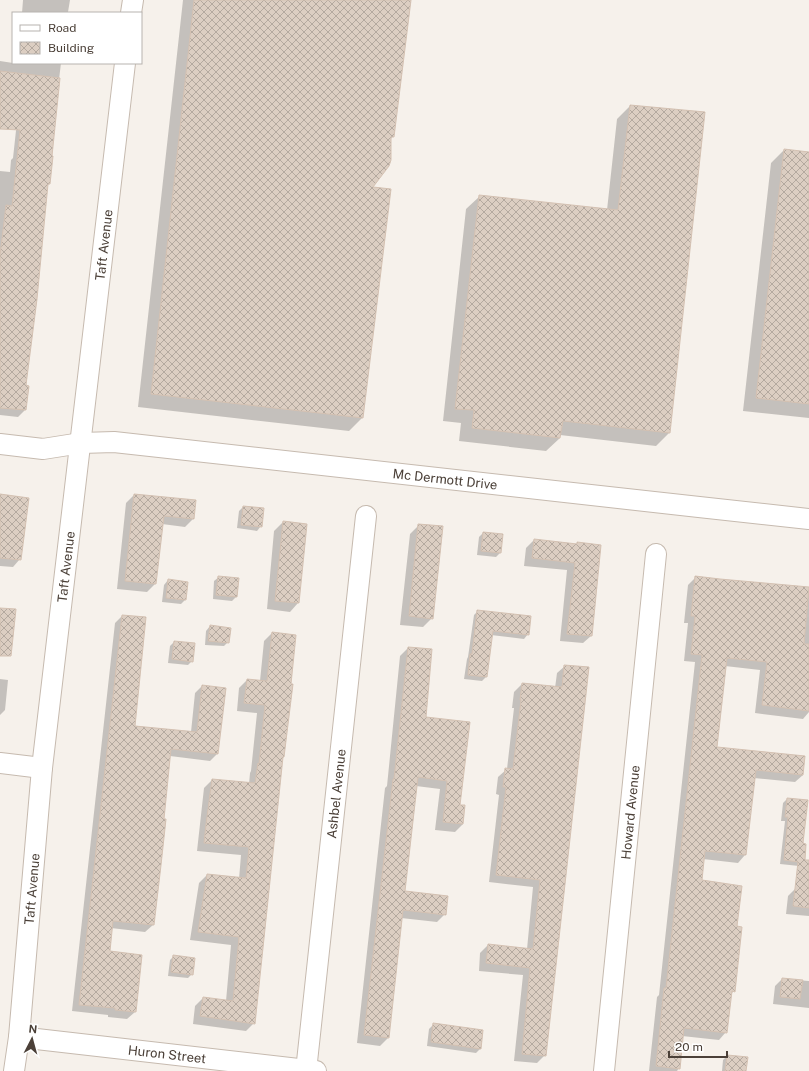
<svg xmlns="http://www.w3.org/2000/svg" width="809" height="1071" font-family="'Public Sans',sans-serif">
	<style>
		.shadow { fill: #0003 }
		.building { fill: url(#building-cross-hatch); stroke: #d4c1b2 }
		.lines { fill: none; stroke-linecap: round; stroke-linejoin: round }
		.minor-casing { stroke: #c6baaf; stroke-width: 22 }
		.minor { stroke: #fff; stroke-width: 20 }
		.labels { text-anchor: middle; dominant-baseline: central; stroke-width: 3; stroke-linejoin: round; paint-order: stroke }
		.street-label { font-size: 13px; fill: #4b4038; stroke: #fff }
	</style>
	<defs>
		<pattern id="building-cross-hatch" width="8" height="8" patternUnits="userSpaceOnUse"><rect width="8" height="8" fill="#dccec2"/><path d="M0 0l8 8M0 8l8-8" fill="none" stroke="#b4a99f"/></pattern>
	</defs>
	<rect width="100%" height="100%" fill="#f6f1eb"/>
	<path class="shadow" d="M 23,0 L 70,0 L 68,12 L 22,13 Z
		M 183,0 L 410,0 L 393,136 L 390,140 L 371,188 L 362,418 L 349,431 L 138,407 Z
		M 0,61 L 13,63 L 61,63 L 54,121 L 49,184 L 47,186 L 31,343 L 25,386 L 25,410 L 18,417 L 0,415 L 0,171 L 10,172 L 11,160 L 13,158 L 19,103 L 0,89 Z
		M 630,106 L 669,433 L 656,446 L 560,435 L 560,438 L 546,451 L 459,441 L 461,423 L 443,421 L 466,209 L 480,196 L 607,210 L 617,119 Z
		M 784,150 L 809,153 L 809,418 L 743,411 L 771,163 Z
		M 134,495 L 193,519 L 185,527 L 162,524 L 155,584 L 147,592 L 117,589 L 126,503 Z
		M 0,496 L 20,559 L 13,567 L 0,566 Z
		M 243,507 L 261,526 L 257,531 L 237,528 L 239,511 Z
		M 283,522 L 298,603 L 290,612 L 267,609 L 274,531 Z
		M 419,525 L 432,618 L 423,627 L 400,625 L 410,534 Z
		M 483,533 L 500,553 L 496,557 L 477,555 L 479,537 Z
		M 534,540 L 576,545 L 577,543 L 591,636 L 583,643 L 560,641 L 567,570 L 524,566 L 526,548 Z
		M 219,577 L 236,597 L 232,601 L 213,599 L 214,581 Z
		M 696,577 L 809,590 L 809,712 L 803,719 L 755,713 L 760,670 L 725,666 L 716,748 L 803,775 L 795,782 L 754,778 L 745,855 L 738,863 L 703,859 L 701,881 L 736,927 L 734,991 L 730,995 L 726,1032 L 719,1040 L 682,1036 L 679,1068 L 677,1071 L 649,1071 L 657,997 L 659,995 L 695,662 L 684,661 L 688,623 L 684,623 L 688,585 Z
		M 168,580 L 187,582 L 185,600 L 181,604 L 162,602 L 164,585 Z
		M 478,611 L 528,634 L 524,639 L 491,635 L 486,677 L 482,681 L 464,679 L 467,659 L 468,657 L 474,615 Z
		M 122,616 L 134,726 L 191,732 L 195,693 L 202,686 L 217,754 L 210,761 L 170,756 L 153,925 L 145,932 L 111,928 L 108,952 L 135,1012 L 127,1019 L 108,1017 L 108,1015 L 72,1011 L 115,623 Z
		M 210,626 L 228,642 L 224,646 L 205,645 L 206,631 Z
		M 272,633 L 282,758 L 254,1023 L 246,1031 L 193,1024 L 195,1006 L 203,998 L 226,1001 L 231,945 L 190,940 L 199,883 L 207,875 L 239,879 L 241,855 L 197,851 L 204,788 L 212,780 L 249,784 L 250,773 L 251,771 L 257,713 L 237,711 L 239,688 L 247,680 L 260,681 L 264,641 Z
		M 174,642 L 192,661 L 188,665 L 168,663 L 170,646 Z
		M 408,648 L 425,718 L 459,806 L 464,806 L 463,824 L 455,832 L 435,830 L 440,789 L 416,786 L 404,892 L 445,914 L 437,922 L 401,918 L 388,1038 L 380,1046 L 357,1043 L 385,788 L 387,786 L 400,656 Z
		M 565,666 L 545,1055 L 537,1063 L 514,1061 L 523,975 L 479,971 L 480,953 L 488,945 L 527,949 L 533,887 L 489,882 L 499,795 L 496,794 L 498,777 L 507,769 L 514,708 L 512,708 L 514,692 L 522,684 L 555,688 L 557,673 Z
		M 0,679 L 8,680 L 5,710 L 0,715 Z
		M 787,799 L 802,844 L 799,866 L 780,864 L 785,821 L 781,821 L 783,803 Z
		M 796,888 L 809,890 L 809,916 L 786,914 L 788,896 Z
		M 174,956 L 192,974 L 188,978 L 168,976 L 170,960 Z
		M 782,979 L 809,981 L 809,1008 L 773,1004 L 775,986 Z
		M 433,1025 L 482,1031 L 480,1049 L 476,1053 L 427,1046 L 429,1029 Z
		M 727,1056 L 745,1071 L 722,1071 L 723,1060 Z"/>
	<path class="building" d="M 194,0 L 411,0 L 394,137 L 391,137 L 391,160 L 389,166 L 373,187 L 391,189 L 363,418 L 151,394 Z
		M 0,71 L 60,78 L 52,156 L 53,156 L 50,184 L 48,184 L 37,299 L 26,385 L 29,386 L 26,410 L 0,408 L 0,255 L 6,205 L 12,206 L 20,130 L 0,129 Z
		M 630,105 L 705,112 L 670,433 L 563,421 L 560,438 L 472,428 L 474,410 L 455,409 L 479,195 L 618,210 Z
		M 784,149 L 809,152 L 809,404 L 756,398 Z
		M 0,494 L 29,498 L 21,560 L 0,558 Z
		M 134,494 L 196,500 L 194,519 L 164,516 L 156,584 L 125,581 Z
		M 243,506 L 264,508 L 262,527 L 241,525 Z
		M 283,521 L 307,524 L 299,603 L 275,601 Z
		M 418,524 L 443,526 L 433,619 L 409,616 Z
		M 483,532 L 503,534 L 501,553 L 481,551 Z
		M 534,539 L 577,544 L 577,542 L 601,545 L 592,636 L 567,634 L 575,563 L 532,558 Z
		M 218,576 L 239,578 L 237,597 L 216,595 Z
		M 695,576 L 720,579 L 809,587 L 804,644 L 809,644 L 809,711 L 762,705 L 767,662 L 727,658 L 717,747 L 805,756 L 803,775 L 756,770 L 746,855 L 705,851 L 702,880 L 742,886 L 737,926 L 742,927 L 735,992 L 732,991 L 727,1033 L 684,1028 L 680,1069 L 656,1066 L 664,988 L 666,988 L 702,655 L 691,654 L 695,616 L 691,616 Z
		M 168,579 L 188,582 L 186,600 L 166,598 Z
		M 0,608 L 16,609 L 11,656 L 0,656 Z
		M 477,610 L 531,616 L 529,635 L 493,631 L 487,677 L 468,675 L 470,654 L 472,654 Z
		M 122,615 L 146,617 L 135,726 L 197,732 L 202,685 L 226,688 L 218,754 L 171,749 L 164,819 L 166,819 L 161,865 L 154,925 L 113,921 L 110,951 L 142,955 L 136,1012 L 115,1010 L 115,1008 L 79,1005 Z
		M 210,625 L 231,628 L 229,643 L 208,641 Z
		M 272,632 L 296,635 L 291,684 L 293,684 L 290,708 L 284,757 L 283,757 L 255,1024 L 200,1016 L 203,997 L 233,1001 L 239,937 L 198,932 L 207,874 L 246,878 L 249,847 L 204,843 L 206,824 L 212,779 L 255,783 L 258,763 L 259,764 L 265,705 L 244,703 L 247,679 L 267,681 Z
		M 174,641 L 195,643 L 193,662 L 172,659 Z
		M 408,647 L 432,649 L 426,717 L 470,722 L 460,805 L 465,805 L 463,824 L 443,822 L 447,781 L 418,777 L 405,891 L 448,896 L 446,915 L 403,910 L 389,1038 L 364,1035 L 393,779 L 394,779 Z
		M 564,665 L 589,667 L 546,1056 L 522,1054 L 530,968 L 486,963 L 488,944 L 533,949 L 540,880 L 496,875 L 506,787 L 503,787 L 505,768 L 513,769 L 521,700 L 520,700 L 522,683 L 562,687 Z
		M 787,798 L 808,800 L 803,843 L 806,844 L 805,860 L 809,860 L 809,908 L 793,906 L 798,862 L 784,860 L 788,817 L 785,817 Z
		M 173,955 L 195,958 L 193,975 L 171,972 Z
		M 782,978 L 803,980 L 800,999 L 780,997 Z
		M 433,1023 L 483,1030 L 481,1049 L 431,1042 Z
		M 727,1055 L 748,1057 L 746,1071 L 725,1071 Z"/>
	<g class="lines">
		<defs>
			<g id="minor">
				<path d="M 131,13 L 133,0"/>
				<path id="s1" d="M 0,444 L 43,449 L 81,443 L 114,442 L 699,507 L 809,519"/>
				<path d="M 0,763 L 42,768"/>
				<path id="s2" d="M 19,1037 L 316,1071"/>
				<path id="s3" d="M 14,1071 L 19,1037 L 42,768 L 125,63"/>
				<path id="s4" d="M 306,1071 L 366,516"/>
				<path id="s5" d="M 604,1071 L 656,554"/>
			</g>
		</defs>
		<use href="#minor" class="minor-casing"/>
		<use href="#minor" class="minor"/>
	</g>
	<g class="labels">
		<g class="street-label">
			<text stroke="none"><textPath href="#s3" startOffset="831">Taft Avenue</textPath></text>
			<text stroke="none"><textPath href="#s1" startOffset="448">Mc Dermott Drive</textPath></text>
			<text stroke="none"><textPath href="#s3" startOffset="507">Taft Avenue</textPath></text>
			<text stroke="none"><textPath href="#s4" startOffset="279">Ashbel Avenue</textPath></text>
			<text stroke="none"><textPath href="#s5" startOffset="260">Howard Avenue</textPath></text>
			<text stroke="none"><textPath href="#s3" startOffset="183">Taft Avenue</textPath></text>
			<text stroke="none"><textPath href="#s2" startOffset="149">Huron Street</textPath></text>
		</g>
	</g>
	<rect x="12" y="12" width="130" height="52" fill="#ffffff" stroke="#b7b3af"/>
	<rect x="20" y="25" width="20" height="6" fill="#ffffff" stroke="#b7b3af"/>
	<text x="48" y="32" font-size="12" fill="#4b4038">Road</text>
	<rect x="20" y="42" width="20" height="12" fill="url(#building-cross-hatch)" stroke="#b7b3af"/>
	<text x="48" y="52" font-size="12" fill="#4b4038">Building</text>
	<g transform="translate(32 1039) rotate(6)" stroke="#ffffff" stroke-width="3" paint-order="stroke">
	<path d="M0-3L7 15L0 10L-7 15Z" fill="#4b4038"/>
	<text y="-6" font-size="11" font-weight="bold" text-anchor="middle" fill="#4b4038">N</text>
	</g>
	<path d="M669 1051v6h58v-6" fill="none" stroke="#4b4038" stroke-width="2"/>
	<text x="675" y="1051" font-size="12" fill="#4b4038" stroke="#ffffff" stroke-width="3" paint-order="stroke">20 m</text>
</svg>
